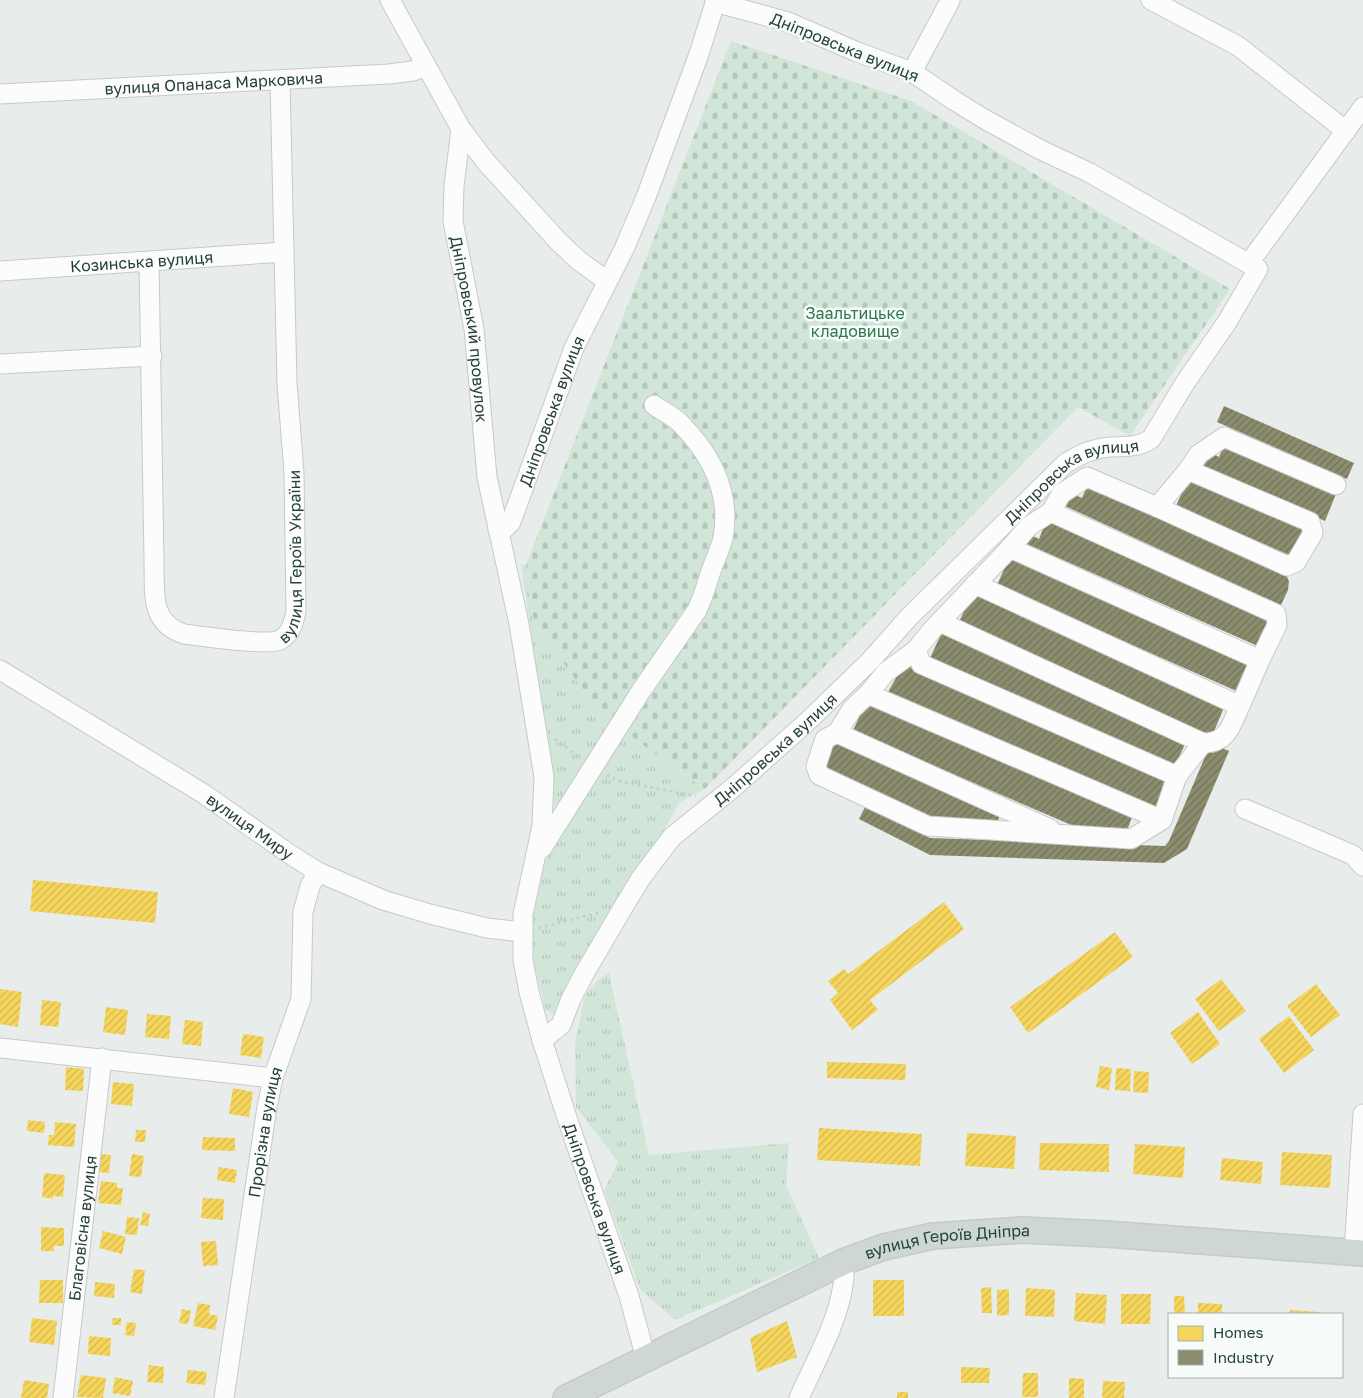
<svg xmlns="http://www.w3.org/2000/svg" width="1363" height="1398" font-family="'Golos Text',sans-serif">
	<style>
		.grass { fill: url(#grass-tufts) }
		.cemetery { fill: url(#cemetery-stones) }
		.homes { fill: url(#homes-hatch) }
		.industry { fill: url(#industry-hatch) }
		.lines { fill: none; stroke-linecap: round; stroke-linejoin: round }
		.minor-casing { stroke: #c5cac8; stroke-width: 21 }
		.major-casing { stroke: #c3ccc9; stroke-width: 28 }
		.path { stroke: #c3ccca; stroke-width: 2.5; stroke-dasharray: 2.5 4; stroke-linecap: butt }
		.minor { stroke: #fcfcfc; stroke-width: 19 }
		.major { stroke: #cfd7d5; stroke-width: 25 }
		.labels { text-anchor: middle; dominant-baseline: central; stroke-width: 5; stroke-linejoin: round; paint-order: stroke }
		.street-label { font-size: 16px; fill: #24423a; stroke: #f7fbf9 }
		.park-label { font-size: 16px; fill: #2d7a4b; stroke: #f7fbf9 }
	</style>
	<defs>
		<pattern id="grass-tufts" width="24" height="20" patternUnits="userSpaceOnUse" patternTransform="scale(1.25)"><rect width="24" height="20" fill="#d1e6d8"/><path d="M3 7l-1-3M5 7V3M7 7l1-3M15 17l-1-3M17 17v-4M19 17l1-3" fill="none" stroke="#b3c6ba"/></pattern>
		<pattern id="cemetery-stones" width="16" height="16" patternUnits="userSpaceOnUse" patternTransform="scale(1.25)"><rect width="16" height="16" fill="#d1e6d8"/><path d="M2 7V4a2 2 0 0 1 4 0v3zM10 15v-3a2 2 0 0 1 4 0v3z" fill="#b3c6ba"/></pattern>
		<pattern id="homes-hatch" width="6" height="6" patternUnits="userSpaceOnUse" patternTransform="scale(1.25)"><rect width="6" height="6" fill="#f6d55c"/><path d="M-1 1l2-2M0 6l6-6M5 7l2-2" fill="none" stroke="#d3b851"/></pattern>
		<pattern id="industry-hatch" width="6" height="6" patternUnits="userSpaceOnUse" patternTransform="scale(1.25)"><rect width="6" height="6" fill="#8c8c6e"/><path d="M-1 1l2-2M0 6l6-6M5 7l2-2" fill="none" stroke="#72745b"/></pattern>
	</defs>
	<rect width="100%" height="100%" fill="#e8edeb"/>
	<path class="grass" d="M 521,564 L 526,565 L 534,622 L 601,715 L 705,789 L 680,802 L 558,1017 L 545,1009 L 534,963 L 532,924 L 535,898 L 542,867 L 556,844 L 556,817 L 543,715 Z
		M 609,973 L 649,1155 L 789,1143 L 786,1185 L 819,1258 L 675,1320 L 640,1289 L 604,1190 L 618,1162 L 576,1107 L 575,1042 L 585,995 L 597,981 Z"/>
	<path class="cemetery" d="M 731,41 L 911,101 L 1230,289 L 1130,436 L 1078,407 L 705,789 L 601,715 L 534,622 L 526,565 Z"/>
	<path class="homes" d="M 33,880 L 158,892 L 155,923 L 30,911 Z
		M 944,902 L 964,929 L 870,1000 L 878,1010 L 852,1030 L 830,1000 L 838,993 L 828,981 L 844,969 L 848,974 Z
		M 1115,932 L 1133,957 L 1028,1033 L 1010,1007 Z
		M 1221,979 L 1246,1011 L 1219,1031 L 1195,999 Z
		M 1316,984 L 1340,1015 L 1311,1037 L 1287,1006 Z
		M 0,989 L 22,992 L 18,1027 L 0,1024 Z
		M 42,1000 L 61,1002 L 58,1027 L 40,1025 Z
		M 106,1007 L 128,1010 L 125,1035 L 103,1032 Z
		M 1198,1012 L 1220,1044 L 1192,1064 L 1170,1033 Z
		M 147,1014 L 171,1016 L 169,1039 L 145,1037 Z
		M 1289,1016 L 1314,1050 L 1284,1073 L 1259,1039 Z
		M 185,1020 L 203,1022 L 201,1046 L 182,1044 Z
		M 243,1034 L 264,1037 L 261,1058 L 240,1055 Z
		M 827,1062 L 906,1064 L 905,1080 L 827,1078 Z
		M 1100,1066 L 1112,1068 L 1109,1090 L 1096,1087 Z
		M 66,1067 L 84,1069 L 83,1091 L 65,1090 Z
		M 1116,1068 L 1131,1069 L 1130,1091 L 1115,1090 Z
		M 1134,1071 L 1149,1072 L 1148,1093 L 1133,1092 Z
		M 113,1082 L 134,1084 L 132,1106 L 111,1104 Z
		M 233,1088 L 253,1092 L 249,1117 L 229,1114 Z
		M 28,1120 L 45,1122 L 44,1133 L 27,1131 Z
		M 55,1122 L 76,1124 L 74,1147 L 48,1145 L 49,1135 L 54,1135 Z
		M 819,1128 L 922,1134 L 920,1166 L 817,1160 Z
		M 136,1130 L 146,1130 L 145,1142 L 135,1142 Z
		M 967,1133 L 1016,1136 L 1014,1169 L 965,1166 Z
		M 203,1137 L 235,1138 L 235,1151 L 202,1150 Z
		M 1040,1143 L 1109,1144 L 1109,1172 L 1039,1170 Z
		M 1135,1144 L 1185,1147 L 1183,1178 L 1133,1174 Z
		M 1282,1152 L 1332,1155 L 1330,1188 L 1280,1185 Z
		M 100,1154 L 111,1155 L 109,1173 L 98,1172 Z
		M 132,1154 L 144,1156 L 141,1177 L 129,1176 Z
		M 1222,1158 L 1263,1162 L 1261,1184 L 1220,1180 Z
		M 219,1167 L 237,1170 L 235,1183 L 217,1180 Z
		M 44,1173 L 65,1175 L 63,1197 L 53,1196 L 53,1199 L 42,1197 Z
		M 101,1181 L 117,1183 L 117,1188 L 123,1188 L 121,1205 L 98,1203 Z
		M 203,1198 L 224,1199 L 223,1220 L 201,1218 Z
		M 143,1212 L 150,1214 L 148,1226 L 140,1225 Z
		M 127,1217 L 139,1218 L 137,1235 L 125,1234 Z
		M 41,1227 L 64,1228 L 64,1246 L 54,1246 L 54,1251 L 41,1251 Z
		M 103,1231 L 126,1237 L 122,1254 L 99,1248 Z
		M 216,1241 L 218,1265 L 203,1266 L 201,1242 Z
		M 134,1269 L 145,1270 L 142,1294 L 130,1292 Z
		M 40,1280 L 63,1280 L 63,1303 L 39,1303 Z
		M 873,1280 L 904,1280 L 904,1316 L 873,1316 Z
		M 95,1282 L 115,1284 L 114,1298 L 94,1296 Z
		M 991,1287 L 992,1313 L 982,1313 L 981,1288 Z
		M 1026,1288 L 1055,1290 L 1054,1317 L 1025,1316 Z
		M 1009,1289 L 1009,1315 L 997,1316 L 997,1290 Z
		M 1076,1293 L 1107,1295 L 1105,1324 L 1074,1321 Z
		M 1121,1294 L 1151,1294 L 1150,1324 L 1121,1324 Z
		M 1174,1296 L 1184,1296 L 1185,1314 L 1174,1314 Z
		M 198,1303 L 210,1305 L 209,1314 L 218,1316 L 215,1330 L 193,1326 Z
		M 1198,1303 L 1222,1304 L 1222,1314 L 1198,1314 Z
		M 182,1309 L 191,1311 L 188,1324 L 179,1323 Z
		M 1290,1310 L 1320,1312 L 1320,1314 L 1290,1314 Z
		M 32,1318 L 57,1321 L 54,1345 L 29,1342 Z
		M 113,1318 L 121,1318 L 121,1325 L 112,1325 Z
		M 787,1321 L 797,1357 L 757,1372 L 750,1338 Z
		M 127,1322 L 136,1323 L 134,1336 L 125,1335 Z
		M 89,1336 L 111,1338 L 110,1356 L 88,1354 Z
		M 149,1365 L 164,1367 L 163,1383 L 147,1382 Z
		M 961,1367 L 990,1368 L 989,1383 L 961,1383 Z
		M 188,1370 L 207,1372 L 205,1385 L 186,1383 Z
		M 1023,1373 L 1038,1373 L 1038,1397 L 1022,1397 Z
		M 81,1375 L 106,1378 L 103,1398 L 77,1397 Z
		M 115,1377 L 133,1381 L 130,1396 L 112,1393 Z
		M 1069,1378 L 1084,1379 L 1084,1398 L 1069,1398 Z
		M 24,1380 L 49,1384 L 47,1398 L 21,1398 Z
		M 1103,1381 L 1125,1382 L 1124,1398 L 1102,1398 Z
		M 897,1392 L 908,1392 L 908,1398 L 897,1398 Z"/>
	<path class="industry" d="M 1224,406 L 1354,463 L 1347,479 L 1217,422 Z
		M 1224,445 L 1336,494 L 1325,521 L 1198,466 L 1209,452 L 1219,457 Z
		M 1189,477 L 1306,528 L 1294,557 L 1176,506 Z
		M 1088,484 L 1285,573 L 1289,581 L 1288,590 L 1281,605 L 1065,506 L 1071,493 L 1082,498 Z
		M 1047,519 L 1272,620 L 1260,647 L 1027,544 L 1031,535 L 1039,539 Z
		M 1010,556 L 1254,664 L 1241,693 L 997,585 Z
		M 973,591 L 1225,705 L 1212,736 L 959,622 Z
		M 943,630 L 1187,740 L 1174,768 L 930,658 Z
		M 904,664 L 1169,780 L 1157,810 L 888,692 Z
		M 865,703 L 1132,817 L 1128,828 L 1076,827 L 853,731 Z
		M 833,742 L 1001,813 L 997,823 L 935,818 L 822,771 Z
		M 1217,746 L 1229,751 L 1187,849 L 1164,863 L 930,855 L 859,819 L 866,805 L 930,838 L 1165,846 L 1169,841 L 1208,750 L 1214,753 Z"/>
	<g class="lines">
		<defs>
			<g id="minor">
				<path d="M 390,0 L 461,129 L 486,162 L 558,241 L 578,260 L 607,281"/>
				<path d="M 1151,0 L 1238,46 L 1346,131"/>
				<path d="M 912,72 L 950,1"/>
				<path id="s1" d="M 0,94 L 389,74 L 413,71 L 425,66"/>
				<path id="s2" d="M 461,129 L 454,186 L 453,221 L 474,329 L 487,477 L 519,624 L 544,777 L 542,826 L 523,914 L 523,960 L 529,992 L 542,1040 L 569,1124 L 629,1296 L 646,1359"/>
				<path id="s3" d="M 149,262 L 154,561 C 155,591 149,623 184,634 C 201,636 267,646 280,640 C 291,634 294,622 296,611 L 294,473 L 287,383 L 280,80"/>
				<path d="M 1249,263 L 1363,107"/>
				<path id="s4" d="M 0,271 L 284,252"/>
				<path d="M 0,364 L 152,356"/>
				<path d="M 1157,507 L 1287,566 L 1296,562 L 1313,533 L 1310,522 L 1188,470"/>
				<path id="s5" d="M 498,530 L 505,528 L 511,522 L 574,348 L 624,249 L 646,197 L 699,54 L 716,0"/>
				<path d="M 1010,548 L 1260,660 L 1277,625 L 1276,614 L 1051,512"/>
				<path d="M 975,584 L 1240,706 L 1260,660"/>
				<path d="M 940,622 L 1203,743 C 1228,743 1231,725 1240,706"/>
				<path d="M 916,650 L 886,672 L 868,694 L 852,709 L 837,733 L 825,739 L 816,766 L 819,775 L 928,826 L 1131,839 L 1162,820 L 1177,776"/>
				<path id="s6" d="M 0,670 L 204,794 L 288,853 L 318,872 L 383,900 L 430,914 L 487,928 L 522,932"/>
				<path d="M 868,694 L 1162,820"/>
				<path d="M 837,733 L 1050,829"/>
				<path d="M 1203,743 L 1177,776 L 921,664 L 916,650 L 932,630 L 1010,548 L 1029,526 L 1051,512 L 1061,494 L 1087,477 L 1157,507 L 1188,470 L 1199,454 L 1224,437 L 1336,485"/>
				<path d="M 1245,809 L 1353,855 L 1363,866"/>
				<path d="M 542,848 L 641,691 L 697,610 C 703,598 706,587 710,574 C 714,562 720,550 723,538 C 731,494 712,456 682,425 C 674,416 663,412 654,405"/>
				<path id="s7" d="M 542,1040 L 561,1025 L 571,999 L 584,974 L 624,906 L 641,878 L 672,837 L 734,787 L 808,721 L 870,661 L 909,617 L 1066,463 C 1080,454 1094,448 1110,447 C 1126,446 1137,448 1151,439 L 1185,383 L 1227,322 L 1258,269 L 1090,173 L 1039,149 L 986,120 L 955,101 L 912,72 L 857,52 L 788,22 L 715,2"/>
				<path d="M 0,1048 L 273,1078"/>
				<path d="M 1354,1252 L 1363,1114"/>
				<path id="s8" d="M 63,1398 L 102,1058"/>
				<path id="s9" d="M 224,1398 L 267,1107 L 273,1078 L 301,999 L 303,912 L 310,886 L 318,872"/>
				<path d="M 799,1398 C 814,1364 838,1322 843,1285 C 845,1277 844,1269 843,1262"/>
			</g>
			<g id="major">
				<path id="s10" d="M 566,1398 L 843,1262 L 884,1247 L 933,1236 L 1022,1230 L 1106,1234 L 1363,1253"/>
			</g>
		</defs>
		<use href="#minor" class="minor-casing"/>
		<use href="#major" class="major-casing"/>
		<path class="path" d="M 555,739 L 579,757
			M 607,775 L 622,782 L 696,796
			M 539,928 L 601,912"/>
		<use href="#minor" class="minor"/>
		<use href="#major" class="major"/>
	</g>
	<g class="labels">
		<g class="street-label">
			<text transform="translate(845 47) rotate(22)">Дніпровська вулиця</text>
			<text stroke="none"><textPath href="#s1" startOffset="214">вулиця Опанаса Марковича</textPath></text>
			<text stroke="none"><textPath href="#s4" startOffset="142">Козинська вулиця</textPath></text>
			<text stroke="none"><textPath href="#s2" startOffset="202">Дніпровський провулок</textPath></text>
			<text stroke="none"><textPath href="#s5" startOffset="134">Дніпровська вулиця</textPath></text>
			<text stroke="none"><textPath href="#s7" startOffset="784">Дніпровська вулиця</textPath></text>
			<text stroke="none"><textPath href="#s3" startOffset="570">вулиця Героїв України</textPath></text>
			<text stroke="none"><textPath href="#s7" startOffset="379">Дніпровська вулиця</textPath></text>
			<text stroke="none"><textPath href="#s6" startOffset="295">вулиця Миру</textPath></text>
			<text stroke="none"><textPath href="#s9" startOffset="269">Прорізна вулиця</textPath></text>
			<text stroke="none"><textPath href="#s2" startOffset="1091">Дніпровська вулиця</textPath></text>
			<text stroke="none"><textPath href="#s8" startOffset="171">Благовісна вулиця</textPath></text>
			<text stroke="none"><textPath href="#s10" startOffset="416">вулиця Героїв Дніпра</textPath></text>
		</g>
		<g class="park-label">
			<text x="855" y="313">Заальтицьке<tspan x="855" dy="18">кладовище</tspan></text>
		</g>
	</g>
	<rect x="1168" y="1313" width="175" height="65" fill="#f7fbf9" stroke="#a3b1ad"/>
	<rect x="1178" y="1326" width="25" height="15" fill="#f6d55c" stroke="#a3b1ad"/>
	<text x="1213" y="1338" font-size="15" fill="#24423a">Homes</text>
	<rect x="1178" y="1350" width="25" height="15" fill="#8c8c6e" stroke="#a3b1ad"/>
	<text x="1213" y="1363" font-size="15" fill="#24423a">Industry</text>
</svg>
